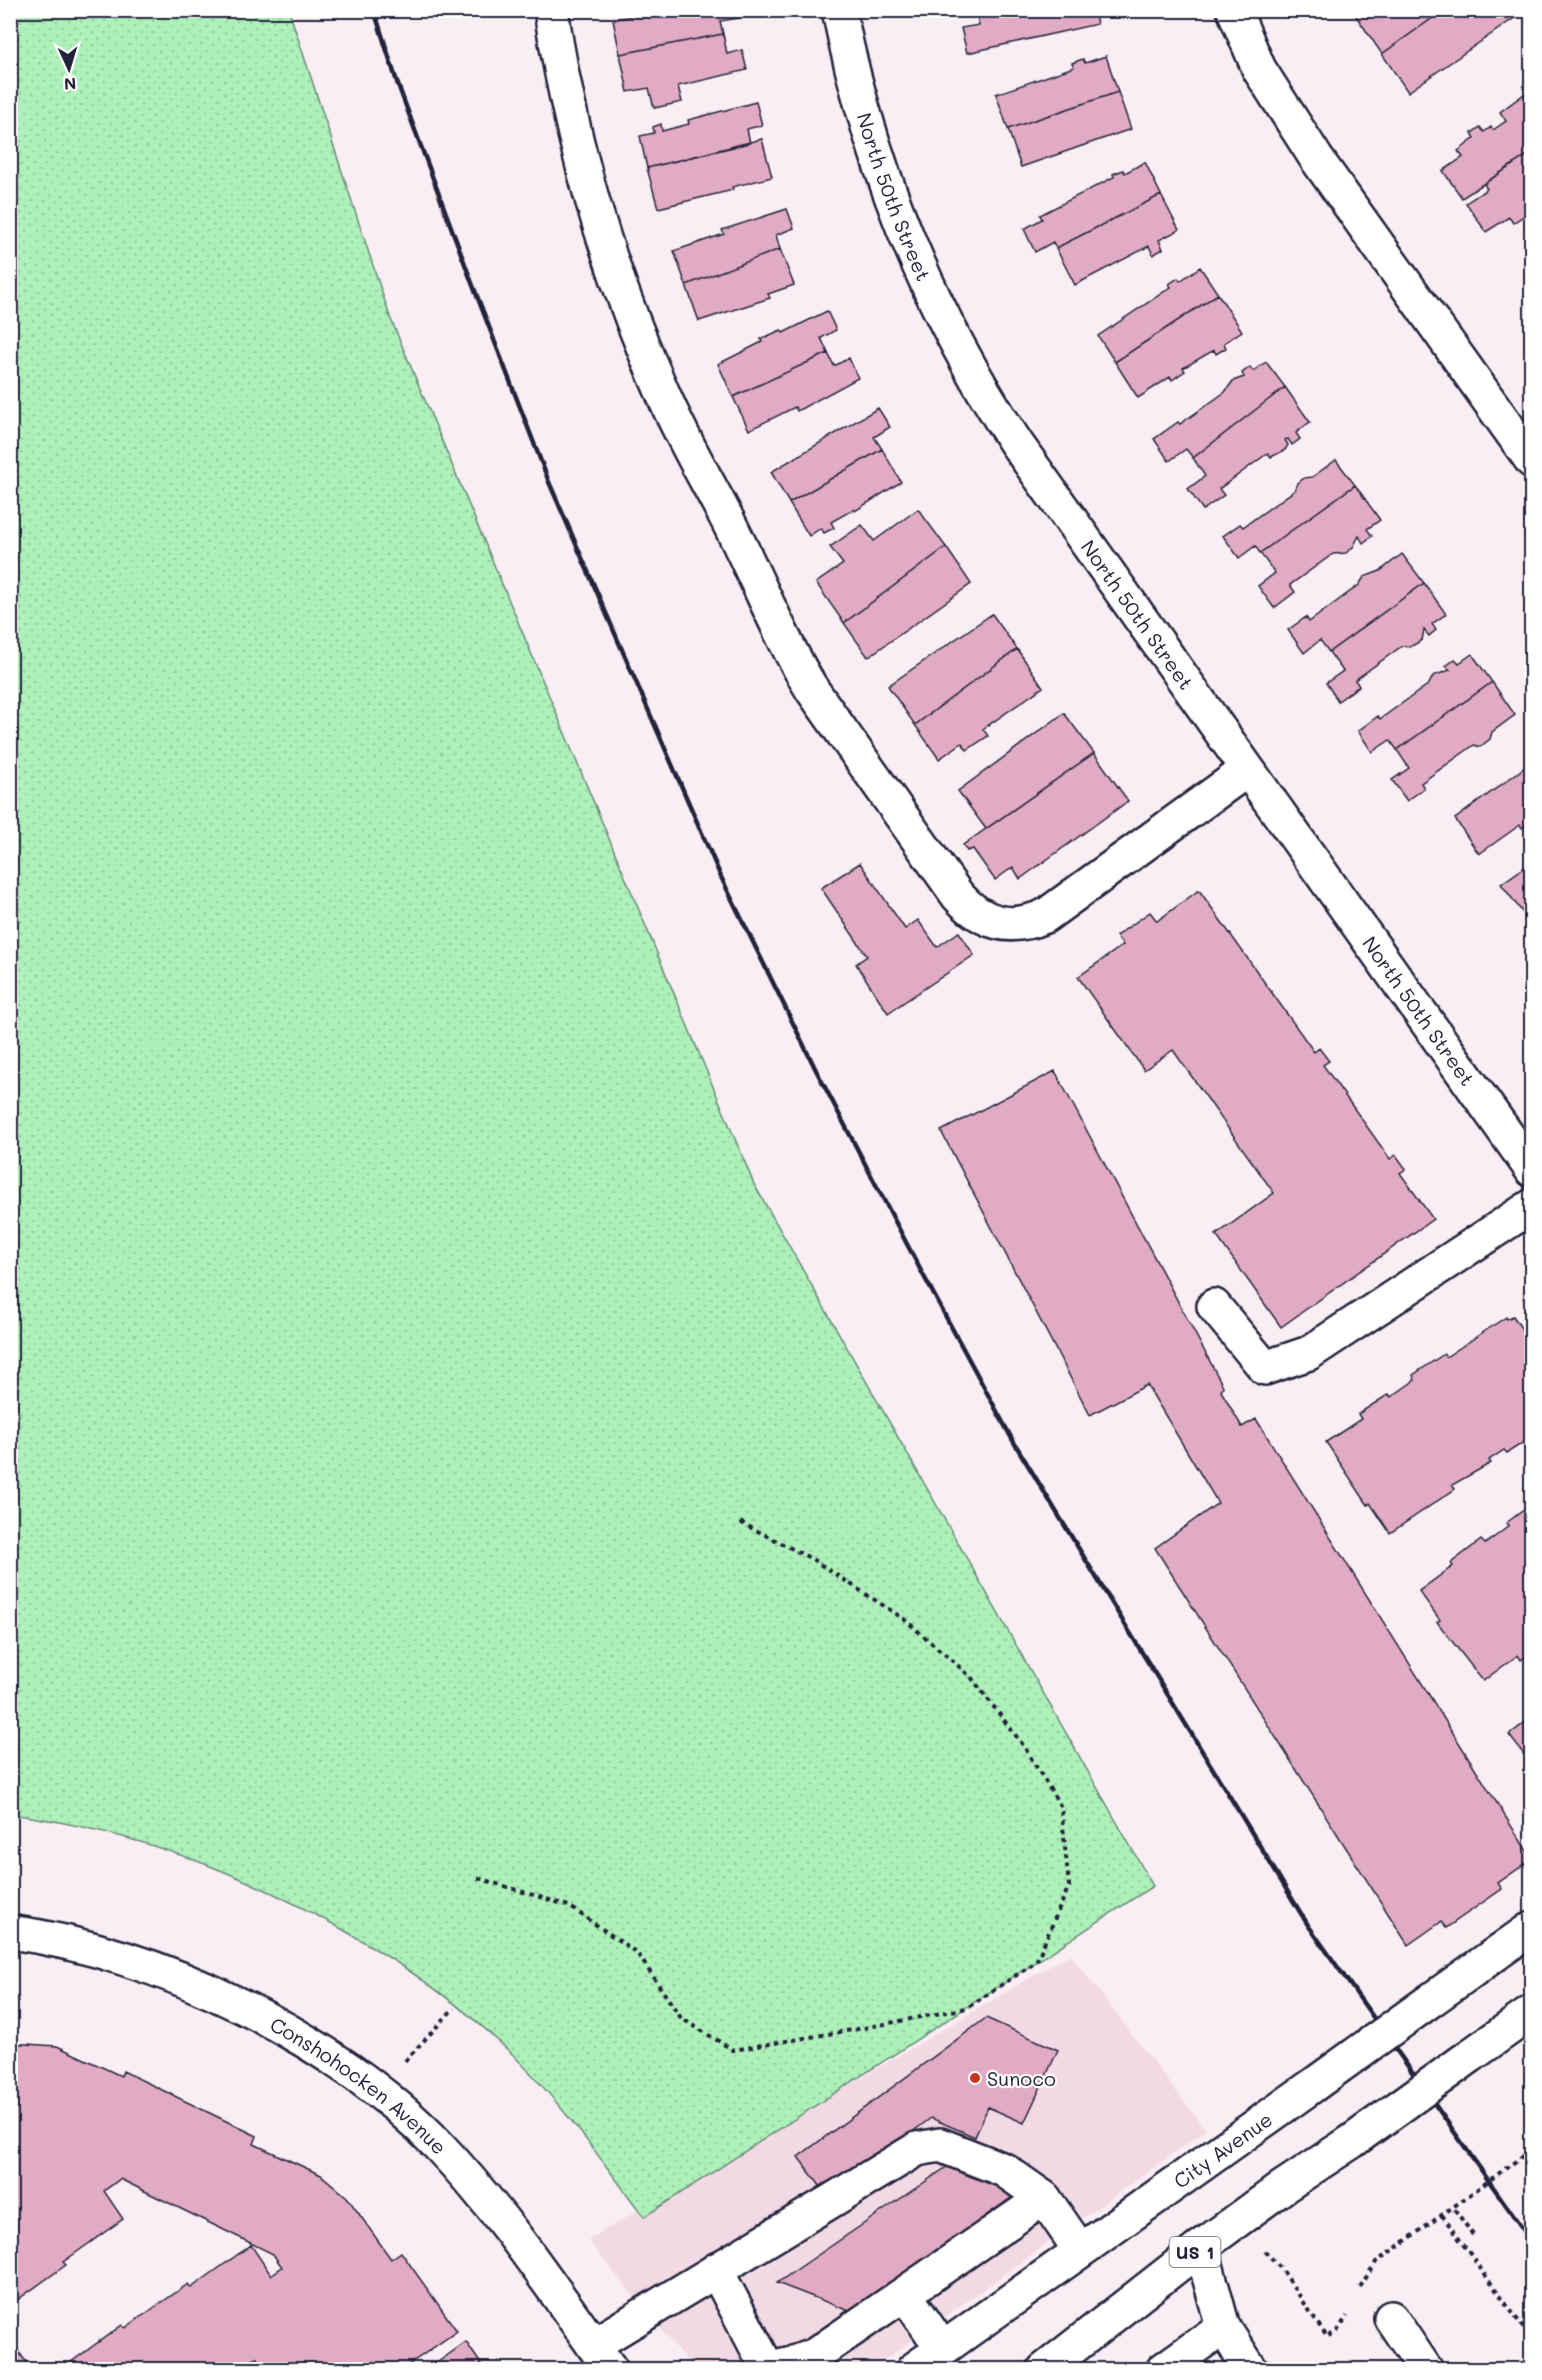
<svg xmlns="http://www.w3.org/2000/svg" width="1542" height="2380" font-family="Mali,sans-serif">
	<style>
		.built { fill: #f2dae5 }
		.grass { fill: url(#grass-dots); stroke: #68897a; stroke-width: 1.5 }
		.building { fill: #e1abc3; stroke: #22223b; stroke-width: 1.5 }
		.lines { fill: none; stroke-linecap: round; stroke-linejoin: round }
		.minor-casing { stroke: #22223b; stroke-width: 38 }
		.major-casing { stroke: #22223b; stroke-width: 38 }
		.highway-casing { stroke: #22223b; stroke-width: 38 }
		.path { stroke: #22223b; stroke-width: 4; stroke-dasharray: 4.5 4.5; stroke-linecap: butt }
		.minor { stroke: #fff; stroke-width: 33 }
		.major { stroke: #fff; stroke-width: 33 }
		.highway { stroke: #fff; stroke-width: 33 }
		.rail { stroke: #22223b; stroke-width: 4.5 }
		.highway-bridge-casing { stroke: #22223b; stroke-width: 38; stroke-linecap: butt }
		.highway-bridge { stroke: #fff; stroke-width: 33 }
		.poi-dot { fill: #c8321e; stroke: #fff; stroke-width: 2 }
		.labels { text-anchor: middle; dominant-baseline: central; stroke-width: 4.5; stroke-linejoin: round; paint-order: stroke }
		.shield { fill: #fff; stroke: #646476; stroke-width: 1.5 }
		.shield-label { font-size: 18px; font-weight: bold; fill: #22223b }
		.street-label { font-size: 20px; fill: #22223b; stroke: #fff }
		.poi-label { font-size: 20px; fill: #22223b; stroke: #fff; text-anchor: start }
	</style>
	<defs>
		<pattern id="grass-dots" width="8" height="8" patternUnits="userSpaceOnUse" patternTransform="scale(1.5)"><rect width="8" height="8" fill="#aef0ba"/><path d="M2 2h.1M6 6h.1" fill="none" stroke="#95cea1" stroke-width="1.8" stroke-linecap="round"/></pattern>
	</defs>
	<rect width="100%" height="100%" fill="#f9eef3"/>
	<filter id="ink" filterUnits="userSpaceOnUse"><feTurbulence type="fractalNoise" baseFrequency=".0167" numOctaves="2"/><feDisplacementMap in="SourceGraphic" scale="12" xChannelSelector="R" yChannelSelector="G"/><feConvolveMatrix kernelMatrix="1 2 1 2 8 2 1 2 1" color-interpolation-filters="sRGB"/></filter>
	<g filter="url(#ink)">
		<path class="built" d="M 1070,1954 L 1206,2130 L 872,2369 L 693,2369 L 588,2240 Z"/>
		<path class="grass" d="M 11,10 L 289,11 L 390,317 L 754,1184 L 1153,1886 L 644,2217 C 605,2165 568,2112 523,2065 C 473,2013 415,1972 354,1936 C 245,1873 135,1831 11,1814 Z"/>
		<path class="building" d="M 634,10 L 738,10 L 739,18 L 720,21 L 723,34 L 620,54 L 613,20 L 635,15 Z
			M 982,10 L 1094,10 L 1097,24 L 967,53 L 961,28 L 979,25 L 976,12 Z
			M 1364,10 L 1444,10 L 1382,54 L 1356,16 Z
			M 1444,10 L 1526,10 L 1408,92 L 1382,54 Z
			M 723,34 L 727,54 L 742,50 L 747,70 L 678,86 L 682,102 L 654,108 L 649,88 L 628,92 L 620,54 Z
			M 1106,56 L 1118,92 L 1008,129 L 996,94 L 1074,67 L 1072,63 L 1083,59 L 1085,63 Z
			M 1118,92 L 1131,129 L 1021,167 L 1008,129 Z
			M 1524,94 L 1532,103 L 1532,152 L 1462,198 L 1443,171 L 1463,157 L 1458,151 L 1475,138 L 1472,133 L 1480,127 L 1484,132 L 1491,127 L 1493,130 L 1506,121 L 1500,112 Z
			M 756,102 L 762,125 L 747,129 L 750,143 L 647,168 L 640,136 L 654,133 L 653,127 L 661,124 L 662,131 L 689,124 L 688,120 Z
			M 762,139 L 772,177 L 732,187 L 733,190 L 658,208 L 647,168 Z
			M 1532,152 L 1532,210 L 1513,223 L 1509,217 L 1486,232 L 1466,203 L 1487,189 L 1484,184 Z
			M 1145,162 L 1161,195 L 1056,248 L 1053,242 L 1035,252 L 1024,229 L 1042,219 L 1040,215 L 1114,177 L 1113,174 L 1123,170 L 1125,173 Z
			M 1161,195 L 1179,230 L 1159,240 L 1163,249 L 1153,255 L 1149,246 L 1075,285 L 1056,248 Z
			M 787,209 L 794,228 L 776,235 L 780,249 L 686,285 L 674,251 L 724,234 L 722,230 Z
			M 780,249 L 794,285 L 768,294 L 770,298 L 699,321 L 686,285 Z
			M 1200,267 L 1218,294 L 1115,362 L 1098,336 L 1171,287 L 1169,284 L 1178,278 L 1180,281 Z
			M 1218,294 L 1242,331 L 1224,343 L 1226,348 L 1216,354 L 1214,350 L 1183,368 L 1185,371 L 1172,380 L 1170,377 L 1138,398 L 1115,362 Z
			M 827,311 L 836,330 L 821,338 L 828,353 L 733,397 L 718,364 L 762,342 L 761,339 L 781,330 L 783,333 Z
			M 828,353 L 834,366 L 849,358 L 858,378 L 797,411 L 795,407 L 749,430 L 733,397 Z
			M 1266,362 L 1285,387 L 1193,458 L 1186,449 L 1169,461 L 1154,439 L 1178,422 L 1180,424 L 1225,392 L 1233,381 L 1244,377 L 1242,373 L 1250,367 L 1253,371 Z
			M 1285,387 L 1310,422 L 1296,433 L 1300,439 L 1292,445 L 1288,439 L 1285,440 L 1288,445 L 1285,450 L 1271,457 L 1268,453 L 1219,489 L 1224,495 L 1203,510 L 1188,489 L 1205,476 L 1193,458 Z
			M 878,408 L 890,427 L 874,437 L 882,449 L 789,503 L 771,472 Z
			M 882,449 L 901,482 L 855,511 L 854,509 L 831,522 L 834,528 L 824,533 L 821,528 L 809,536 L 789,503 Z
			M 1336,460 L 1355,485 L 1260,553 L 1255,546 L 1239,558 L 1223,536 L 1240,524 L 1243,527 L 1295,490 L 1298,483 L 1304,478 L 1312,477 Z
			M 1355,485 L 1380,520 L 1367,529 L 1372,536 L 1363,543 L 1359,536 L 1353,547 L 1346,553 L 1333,554 L 1290,585 L 1295,592 L 1274,608 L 1258,586 L 1275,573 L 1260,553 Z
			M 918,509 L 946,547 L 844,623 L 816,583 L 843,564 L 830,547 L 862,525 L 874,541 Z
			M 946,547 L 971,584 L 868,657 L 844,623 Z
			M 1402,554 L 1424,583 L 1329,652 L 1320,640 L 1304,653 L 1288,630 L 1306,617 L 1309,622 L 1359,585 L 1364,577 L 1380,571 Z
			M 1424,583 L 1446,614 L 1432,624 L 1436,630 L 1429,636 L 1424,630 L 1422,640 L 1412,646 L 1402,646 L 1355,680 L 1359,686 L 1338,701 L 1326,683 L 1343,671 L 1329,652 Z
			M 992,614 L 1017,649 L 915,725 L 888,686 Z
			M 1017,649 L 1043,687 L 983,729 L 988,736 L 967,750 L 962,743 L 939,759 L 915,725 Z
			M 1472,654 L 1492,682 L 1397,750 L 1390,740 L 1372,752 L 1358,731 L 1378,716 L 1380,719 L 1429,684 L 1433,676 L 1450,670 L 1446,666 L 1455,659 L 1459,663 Z
			M 1492,682 L 1515,715 L 1492,732 L 1490,739 L 1480,747 L 1474,745 L 1421,783 L 1424,788 L 1407,801 L 1392,780 L 1409,768 L 1397,750 Z
			M 1064,713 L 1094,753 L 986,829 L 958,791 Z
			M 1094,753 L 1128,801 L 1020,879 L 1013,867 L 995,880 L 973,849 L 967,851 L 963,845 Z
			M 1532,762 L 1532,820 L 1522,828 L 1520,825 L 1479,854 L 1455,819 Z
			M 1532,862 L 1532,913 L 1526,917 L 1501,884 Z
			M 860,863 L 905,929 L 918,920 L 937,947 L 959,932 L 974,955 L 888,1013 L 856,964 L 867,956 L 821,888 Z
			M 1199,890 L 1314,1052 L 1319,1048 L 1329,1061 L 1323,1065 L 1390,1159 L 1396,1155 L 1406,1169 L 1400,1173 L 1433,1219 L 1281,1327 L 1216,1235 L 1274,1193 L 1173,1050 L 1144,1070 L 1078,977 L 1123,945 L 1116,936 L 1150,912 L 1157,921 Z
			M 1055,1071 L 1223,1386 L 1221,1391 L 1242,1427 L 1256,1419 L 1532,1859 L 1498,1883 L 1502,1889 L 1446,1928 L 1441,1922 L 1408,1945 L 1155,1548 L 1218,1503 L 1147,1385 L 1090,1415 L 941,1131 Z
			M 1513,1316 L 1532,1344 L 1529,1349 L 1532,1353 L 1532,1437 L 1507,1453 L 1504,1450 L 1489,1460 L 1491,1463 L 1452,1485 L 1455,1489 L 1390,1533 L 1370,1503 L 1368,1505 L 1326,1442 L 1361,1419 L 1358,1414 L 1389,1394 L 1391,1397 L 1415,1380 L 1413,1375 L 1444,1354 L 1446,1357 L 1506,1317 L 1507,1319 Z
			M 1532,1504 L 1532,1652 L 1521,1660 L 1518,1655 L 1483,1681 L 1437,1622 L 1440,1620 L 1419,1591 L 1453,1566 L 1451,1563 L 1481,1540 L 1485,1544 L 1509,1526 L 1506,1523 Z
			M 1532,1717 L 1532,1765 L 1509,1735 Z
			M 986,2018 L 1058,2050 L 1024,2123 L 988,2107 L 975,2137 L 931,2118 L 827,2195 L 798,2157 Z
			M 10,2043 L 57,2046 L 121,2076 L 123,2071 L 257,2136 L 254,2144 L 321,2175 L 347,2197 L 391,2259 L 401,2252 L 457,2331 L 401,2370 L 265,2370 L 256,2357 L 239,2370 L 60,2370 L 122,2325 L 125,2328 L 188,2284 L 191,2288 L 251,2245 L 271,2275 L 282,2267 L 273,2254 L 120,2179 L 104,2191 L 123,2219 L 63,2262 L 66,2265 L 10,2305 Z
			M 957,2160 L 1022,2190 L 852,2312 L 777,2283 Z
			M 10,2340 L 32,2370 L 10,2370 Z
			M 466,2342 L 485,2370 L 427,2370 Z"/>
		<g class="lines">
			<defs>
				<g id="minor">
					<path d="M 551,10 C 571,144 609,273 664,396 C 682,438 705,477 726,517 C 756,575 779,636 813,691 L 958,896 C 983,924 1010,931 1045,916 L 1247,770"/>
					<path id="s1" d="M 839,10 C 870,166 929,311 1016,443 L 1532,1170"/>
					<path d="M 1234,10 L 1259,69 L 1316,158 L 1532,461"/>
					<path d="M 1214,1306 L 1265,1368 L 1309,1353 L 1532,1206"/>
					<path d="M 1201,2247 L 1223,2327"/>
					<path d="M 716,2270 L 767,2367"/>
					<path d="M 905,2294 L 942,2348"/>
					<path d="M 1391,2318 L 1426,2370"/>
					<path d="M 593,2345 L 917,2149 L 940,2145 L 1004,2170 L 1044,2198 L 1080,2250"/>
					<path d="M 762,2370 L 796,2362 L 815,2355 L 1044,2198"/>
					<path d="M 1163,2370 L 1223,2327 L 1251,2370"/>
				</g>
				<g id="major">
					<path id="s2" d="M 10,1932 C 158,1952 336,2038 439,2146 C 504,2214 556,2294 611,2370"/>
				</g>
				<g id="highway">
					<path d="M 1431,2000 L 1532,1928"/>
					<path d="M 1470,2056 L 1532,2012"/>
					<path id="s3" d="M 913,2370 L 1312,2086"/>
					<path d="M 1044,2370 L 1201,2247 L 1283,2187 L 1351,2142"/>
				</g>
			</defs>
			<use href="#minor" class="minor-casing"/>
			<use href="#major" class="major-casing"/>
			<use href="#highway" class="highway-casing"/>
			<path class="path" d="M 478,1878 L 569,1906 L 637,1953 L 681,2018 L 733,2050 L 864,2028 L 967,2008 L 1036,1962 L 1069,1886 L 1061,1807 L 1023,1745 L 971,1677 L 904,1619 L 812,1559 L 738,1521
				M 405,2061 L 454,2008
				M 1442,2215 L 1532,2340
				M 1473,2235 L 1453,2207 L 1524,2155 L 1532,2165
				M 1265,2251 L 1283,2271 L 1327,2337 L 1338,2330 L 1347,2316
				M 1360,2287 L 1376,2262 L 1453,2207"/>
			<use href="#minor" class="minor"/>
			<use href="#major" class="major"/>
			<use href="#highway" class="highway"/>
			<path class="rail" d="M 374,10 L 397,82 L 472,283 L 549,482 L 721,877 L 816,1070 L 920,1269 L 1012,1439 L 1308,1925 L 1532,2242"/>
			<defs>
				<path id="highway-bridge" d="M 1312,2086 L 1431,2000
					M 1351,2142 L 1470,2056"/>
			</defs>
			<use href="#highway-bridge" class="highway-bridge-casing"/>
			<use href="#highway-bridge" class="highway-bridge"/>
		</g>
	</g>
	<circle class="poi-dot" cx="975" cy="2078" r="6"/>
	<g class="labels">
		<rect class="shield" x="1169.5" y="2237" width="51" height="30" rx="4.5"/>
		<g class="shield-label">
			<text x="1195" y="2252">US 1</text>
		</g>
		<g class="street-label">
			<text stroke="none"><textPath href="#s1" startOffset="195">North 50th Street</textPath></text>
			<text stroke="none"><textPath href="#s1" startOffset="681">North 50th Street</textPath></text>
			<text stroke="none"><textPath href="#s1" startOffset="1167">North 50th Street</textPath></text>
			<text stroke="none"><textPath href="#s2" startOffset="386">Conshohocken Avenue</textPath></text>
			<text stroke="none"><textPath href="#s3" startOffset="380">City Avenue</textPath></text>
		</g>
		<g class="poi-label">
			<text x="987" y="2078">Sunoco</text>
		</g>
	</g>
	<rect width="1542" height="2380" fill="none" stroke="#fff" stroke-width="36"/>
	<rect x="18" y="18" width="1506" height="2344" fill="none" stroke="#22223b" stroke-width="2" filter="url(#ink)"/>
	<g transform="translate(69 69) rotate(176)" stroke="#ffffff" stroke-width="4.5" paint-order="stroke">
	<path d="M0-4.5L10 22L0 15L-10 22Z" fill="#22223b"/>
	<text y="-9" font-size="16" font-weight="bold" text-anchor="middle" fill="#22223b">N</text>
	</g>
</svg>
